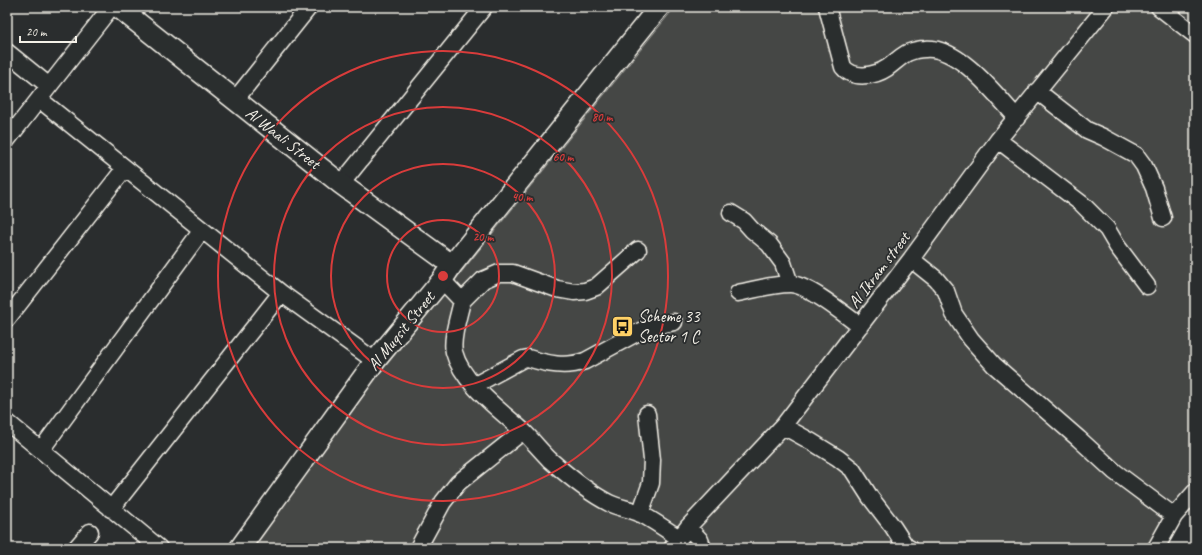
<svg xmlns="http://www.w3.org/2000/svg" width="1202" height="555" font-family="Caveat,sans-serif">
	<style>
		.green { fill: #444645; stroke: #9c9c96 }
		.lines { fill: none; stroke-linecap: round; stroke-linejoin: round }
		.minor-casing { stroke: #f4f1e8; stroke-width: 19 }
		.tertiary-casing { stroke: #f4f1e8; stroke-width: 23 }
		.minor { stroke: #2a2d2e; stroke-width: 16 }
		.tertiary { stroke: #2a2d2e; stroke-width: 20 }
		.ring { fill: none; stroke: #d93c3b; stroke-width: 2 }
		.labels { text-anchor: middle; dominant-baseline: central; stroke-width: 3.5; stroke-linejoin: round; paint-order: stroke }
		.street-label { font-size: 17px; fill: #f4f1e8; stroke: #2a2d2e }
		.poi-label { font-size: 17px; fill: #f4f1e8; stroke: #2a2d2e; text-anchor: start }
		.centre { fill: #d93c3b; stroke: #2a2d2e; stroke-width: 2 }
		.ring-label { font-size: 12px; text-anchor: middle; font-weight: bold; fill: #d93c3b; stroke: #2a2d2e; stroke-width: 3.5; stroke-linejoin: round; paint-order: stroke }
	</style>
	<rect width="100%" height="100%" fill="#2a2d2e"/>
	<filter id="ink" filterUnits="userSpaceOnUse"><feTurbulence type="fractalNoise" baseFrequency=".025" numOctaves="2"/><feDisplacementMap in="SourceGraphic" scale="8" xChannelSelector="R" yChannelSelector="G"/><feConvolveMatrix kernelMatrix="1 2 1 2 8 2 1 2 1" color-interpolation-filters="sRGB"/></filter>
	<g filter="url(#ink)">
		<path class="green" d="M 675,7 L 1195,7 L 1195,499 L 1155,548 L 239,548 Z"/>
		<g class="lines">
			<defs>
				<path id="minor" d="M 827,7 L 843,67 C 853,80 875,76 887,68 C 894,63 900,57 907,53 C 912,51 919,49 925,49 C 959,46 996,95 1017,118
					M 1159,7 L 1195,35
					M 7,52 L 49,86
					M 1037,91 L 1087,130 L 1103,137 L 1136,155 L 1144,166 L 1154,188 L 1163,218
					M 39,99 L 281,293 L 111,509
					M 235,100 L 309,7
					M 7,140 L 111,7
					M 998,140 L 1082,204 L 1107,229 L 1117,246 L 1147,286
					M 341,184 L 484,7
					M 731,213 L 744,221 L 752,230 L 769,244 L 783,263 L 790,284
					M 911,259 L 936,279 L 946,291 L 954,314 L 971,339 L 994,365 L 1079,439 L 1115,472 L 1174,516
					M 442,280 L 462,301 C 459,315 451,338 454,352 C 462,383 500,410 523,431 C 532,440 541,451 550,460 C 566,474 591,494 609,503 C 619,508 631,509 641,514 C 654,521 667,530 679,538
					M 281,293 L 375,361
					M 738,293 C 754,290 773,284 790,284 C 808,284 845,315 860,326
					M 462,301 L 483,280 L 499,273 L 513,273 L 557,289 L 574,292 L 585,291 L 596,287 L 638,250
					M 7,319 L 125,168
					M 475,385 L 523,359 L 528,358 C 547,364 566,368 585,361 L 646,328 L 674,322
					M 7,422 L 159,548
					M 783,426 L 812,442 L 838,458 L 852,469 L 870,497 L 893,527 L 906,547 L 909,548
					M 41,450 L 202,230
					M 640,514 L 651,483 L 652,460 L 647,414
					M 688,527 L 700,540 L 703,548
					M 76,548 L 90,532
					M 418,548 L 443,502 L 458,483 L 523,431
					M 672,548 L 688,527 L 783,426 L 911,259 L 998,140 L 1106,7
					M 1156,548 L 1174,516 L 1195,492"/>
				<path id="tertiary" d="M 118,7 L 341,184 L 452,265
					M 240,548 L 375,361 L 442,280 L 452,265 L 659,7"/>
			</defs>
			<use href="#minor" class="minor-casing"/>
			<use href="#tertiary" class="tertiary-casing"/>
			<use href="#minor" class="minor"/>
			<use href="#tertiary" class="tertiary"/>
		</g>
	</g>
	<g class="ring">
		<circle cx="443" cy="276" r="56"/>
		<circle cx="443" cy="276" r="112"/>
		<circle cx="443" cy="276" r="169"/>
		<circle cx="443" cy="276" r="225"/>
	</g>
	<defs>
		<symbol id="bus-square" viewBox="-11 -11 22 22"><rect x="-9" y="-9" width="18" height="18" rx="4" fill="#ffd166" stroke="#2a2d2e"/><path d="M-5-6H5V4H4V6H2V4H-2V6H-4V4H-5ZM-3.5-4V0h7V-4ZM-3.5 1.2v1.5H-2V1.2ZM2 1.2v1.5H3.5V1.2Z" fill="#111"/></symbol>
	</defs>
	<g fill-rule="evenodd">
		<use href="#bus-square" x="610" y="314" width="25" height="25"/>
	</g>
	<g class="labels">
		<g class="street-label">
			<text transform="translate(283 138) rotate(38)">Al Waali Street</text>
			<text transform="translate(879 270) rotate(-53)">Al Ikram street</text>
			<text transform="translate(401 331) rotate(-51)">Al Muqsit Street</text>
		</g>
		<g class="poi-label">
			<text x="638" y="316">Scheme 33<tspan x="638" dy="20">Sector 1 C</tspan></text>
		</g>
	</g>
	<circle cx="443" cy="276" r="6" class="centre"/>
	<g class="ring-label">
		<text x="602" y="121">80 m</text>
		<text x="563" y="161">60 m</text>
		<text x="522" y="201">40 m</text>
		<text x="483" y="241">20 m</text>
	</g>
	<rect width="1202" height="555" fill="none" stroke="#2a2d2e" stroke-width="24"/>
	<rect x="12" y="12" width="1178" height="531" fill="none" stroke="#f4f1e8" stroke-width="1.5" filter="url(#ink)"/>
	<path d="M20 36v6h56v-6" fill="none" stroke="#f4f1e8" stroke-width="2"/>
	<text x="26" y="36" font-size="12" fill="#f4f1e8" stroke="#2a2d2e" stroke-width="3" paint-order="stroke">20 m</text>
</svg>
